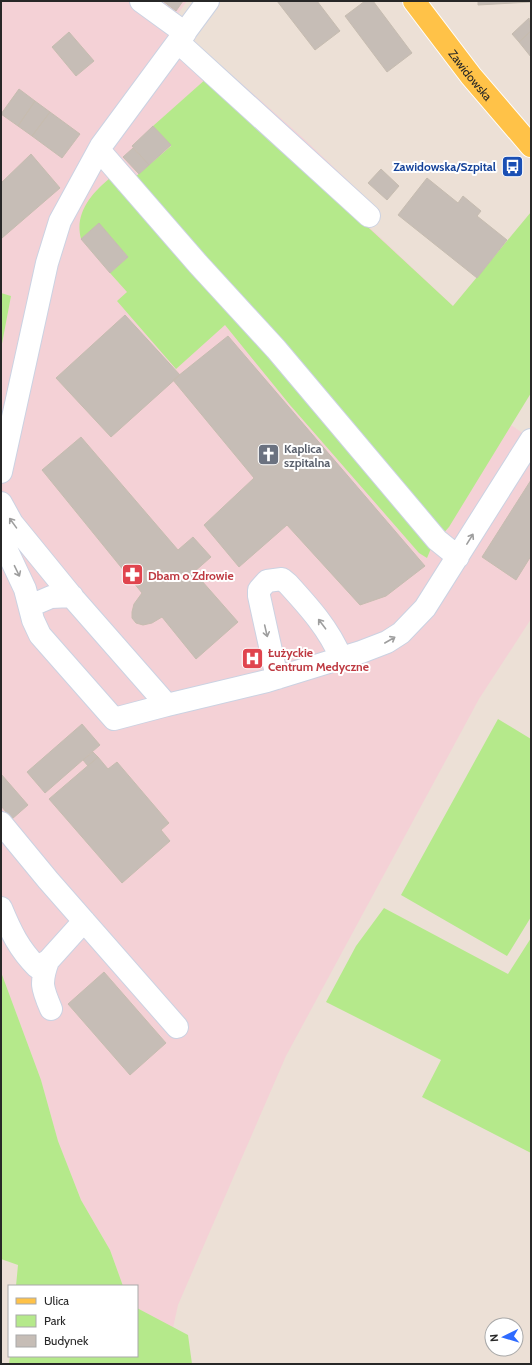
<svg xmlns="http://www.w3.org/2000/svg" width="532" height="1365" font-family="Cabin,sans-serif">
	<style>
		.medical { fill: #f4d1d6 }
		.green { fill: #b5e98b }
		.building { fill: #c6bdb6; stroke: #c6bcb0 }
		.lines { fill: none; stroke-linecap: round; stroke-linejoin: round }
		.minor-casing { stroke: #cbd2e2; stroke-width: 24 }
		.major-casing { stroke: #fff; stroke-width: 24 }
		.minor { stroke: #fff; stroke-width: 22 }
		.major { stroke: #ffc248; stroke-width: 22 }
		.oneway { stroke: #9e9e9e }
		.labels { text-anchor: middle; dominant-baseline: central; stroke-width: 4; stroke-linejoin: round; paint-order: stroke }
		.street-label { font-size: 12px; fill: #272727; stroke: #fff }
		.transit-label { font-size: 12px; font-weight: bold; fill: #164399; stroke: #fff; text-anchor: end }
		.worship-label { font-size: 12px; font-weight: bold; fill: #5b616d; stroke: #fff; text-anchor: start }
		.health-label { font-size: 12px; font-weight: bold; fill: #be3a42; stroke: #fff; text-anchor: start }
	</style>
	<rect width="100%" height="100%" fill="#ece0d6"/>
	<path class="medical" d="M 1,1 L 187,1 L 172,22 L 303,138 L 379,210 L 367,225 L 453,306 L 531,212 L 531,393 L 511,425 L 531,439 L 531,619 L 479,699 L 286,1056 L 178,1305 L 173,1328 L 137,1308 L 137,1286 L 123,1286 L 110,1250 L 81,1200 L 58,1141 L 41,1080 L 1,972 L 1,349 L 11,296 L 1,293 Z"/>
	<path class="green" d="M 207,78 L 453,306 L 531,212 L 531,393 L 449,527 L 432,546 L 427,558 L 419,553 L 290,405 L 225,325 L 176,369 L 117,301 L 127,292 L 110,273 L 128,257 L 99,224 L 81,239 C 74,213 92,193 110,178 L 119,191 L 171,146 L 153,126 Z
		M 1,293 L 11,296 L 1,349 Z
		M 498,719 L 531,739 L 531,917 L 507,956 L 401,895 Z
		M 384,908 L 508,974 L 531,938 L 531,1153 L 422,1097 L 441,1060 L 326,1002 L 356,946 Z
		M 1,972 L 41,1080 L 58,1141 L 81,1200 L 110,1250 L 123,1286 L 16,1286 L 18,1265 L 1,1259 Z
		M 137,1308 L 188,1335 L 192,1364 L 9,1364 L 10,1356 L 137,1356 Z"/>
	<path class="building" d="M 163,1 L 183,1 L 176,11 Z
		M 277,1 L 317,1 L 340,31 L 315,50 Z
		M 365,1 L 373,1 L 412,53 L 387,72 L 345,16 Z
		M 478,1 L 531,1 L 531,2 L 478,5 Z
		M 529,18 L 531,31 L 519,42 L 512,34 Z
		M 531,31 L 531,57 L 519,42 Z
		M 69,32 L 94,61 L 76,76 L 52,47 Z
		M 19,89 L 35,101 L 18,126 L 1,114 Z
		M 35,101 L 50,112 L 32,136 L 18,126 Z
		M 50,112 L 80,134 L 62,158 L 32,136 Z
		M 153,126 L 171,145 L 149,165 L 132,146 Z
		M 133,148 L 149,165 L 139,174 L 123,157 Z
		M 31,154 L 60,188 L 2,238 L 1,236 L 1,183 Z
		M 381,169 L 399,186 L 387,200 L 368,183 Z
		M 427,178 L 458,203 L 463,196 L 481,211 L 477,216 L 507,240 L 477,278 L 398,215 Z
		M 99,223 L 128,257 L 110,273 L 81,239 Z
		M 125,315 L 180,375 L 111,437 L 56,378 Z
		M 228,336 L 425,566 L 386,596 L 360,605 L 287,525 L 239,567 L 204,525 L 254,478 L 173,380 Z
		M 81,437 L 178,550 L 193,537 L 211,557 L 194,572 L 238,622 L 196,659 L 162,617 L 152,623 L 143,625 L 136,623 L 132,618 L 132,612 L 134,604 L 142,593 L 42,470 Z
		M 531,480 L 531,556 L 516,580 L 482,557 Z
		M 82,724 L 100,745 L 45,793 L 27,772 Z
		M 93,752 L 98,757 L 88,766 L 83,760 Z
		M 98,757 L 108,769 L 117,762 L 169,823 L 161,830 L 170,841 L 122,883 L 49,799 Z
		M 1,774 L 28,805 L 12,819 L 1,806 Z
		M 104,972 L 166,1043 L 130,1075 L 68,1004 Z"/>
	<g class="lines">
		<defs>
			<path id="minor" d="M 141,1 L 185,33
				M 178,42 L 369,216
				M 99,150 L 198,264 L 276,349 L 437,540 L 458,557
				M 1,472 L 47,263 L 60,221 L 101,146 L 208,1
				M 1,503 L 12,523 L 74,599 L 167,705 L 267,681 L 361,652 L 387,642 L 401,633 L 425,608 L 531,440
				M 1,538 L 25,589 L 33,620 L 40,635 L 114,719 L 167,705
				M 30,606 L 51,597 L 72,596
				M 277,678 L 259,596 L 259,590 L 267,581 L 282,579 L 288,584 C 309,607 329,629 341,658
				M 1,823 L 48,880 L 177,1027
				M 1,908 C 11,932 19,949 37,967 L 48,961 L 84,921
				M 48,961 C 40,983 42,988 51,1009"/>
			<g id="major">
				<path id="s1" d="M 414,1 L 471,76 L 531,146"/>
			</g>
		</defs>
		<use href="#minor" class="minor-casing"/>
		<use href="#major" class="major-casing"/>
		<use href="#minor" class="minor"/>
		<use href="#major" class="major"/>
	</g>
	<defs><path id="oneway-shaft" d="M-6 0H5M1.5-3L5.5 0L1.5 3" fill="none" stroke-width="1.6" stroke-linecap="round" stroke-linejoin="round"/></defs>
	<g class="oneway">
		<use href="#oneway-shaft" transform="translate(13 523) rotate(-126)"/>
		<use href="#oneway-shaft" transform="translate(470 539) rotate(-58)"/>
		<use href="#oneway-shaft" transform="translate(17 571) rotate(64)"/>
		<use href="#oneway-shaft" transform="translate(322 624) rotate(-127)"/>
		<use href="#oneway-shaft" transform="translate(266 631) rotate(77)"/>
		<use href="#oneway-shaft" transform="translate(390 640) rotate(-30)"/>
	</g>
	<defs>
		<symbol id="bus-square" viewBox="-11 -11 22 22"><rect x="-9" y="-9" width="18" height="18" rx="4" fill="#1a4fb4" stroke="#fff"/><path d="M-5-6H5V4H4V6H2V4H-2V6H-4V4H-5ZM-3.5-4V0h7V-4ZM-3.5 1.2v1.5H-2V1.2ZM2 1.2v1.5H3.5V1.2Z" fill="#fff"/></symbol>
		<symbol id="church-square" viewBox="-11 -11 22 22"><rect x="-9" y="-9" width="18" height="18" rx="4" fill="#6b7280" stroke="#fff"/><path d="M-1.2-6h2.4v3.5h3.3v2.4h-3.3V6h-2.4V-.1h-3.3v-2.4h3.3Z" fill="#fff"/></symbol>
		<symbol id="pharmacy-square" viewBox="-11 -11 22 22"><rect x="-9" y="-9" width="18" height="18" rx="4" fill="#e0444e" stroke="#fff"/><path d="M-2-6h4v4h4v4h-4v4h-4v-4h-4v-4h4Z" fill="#fff"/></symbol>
		<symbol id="hospital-square" viewBox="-11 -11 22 22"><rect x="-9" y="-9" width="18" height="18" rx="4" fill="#e0444e" stroke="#fff"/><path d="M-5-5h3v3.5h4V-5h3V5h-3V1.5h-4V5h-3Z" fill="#fff"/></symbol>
	</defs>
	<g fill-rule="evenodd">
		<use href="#bus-square" x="500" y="154" width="25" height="25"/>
		<use href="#church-square" x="256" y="442" width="25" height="25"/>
		<use href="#pharmacy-square" x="120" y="562" width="25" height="25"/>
		<use href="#hospital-square" x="240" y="646" width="25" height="25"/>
	</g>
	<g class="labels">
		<g class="street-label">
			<text stroke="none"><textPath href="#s1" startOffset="93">Zawidowska</textPath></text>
		</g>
		<g class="transit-label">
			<text x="496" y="166">Zawidowska/Szpital</text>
		</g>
		<g class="worship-label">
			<text x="284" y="448">Kaplica<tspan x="284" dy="14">szpitalna</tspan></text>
		</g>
		<g class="health-label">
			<text x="148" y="575">Dbam o Zdrowie</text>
			<text x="268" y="652">Łużyckie<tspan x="268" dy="14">Centrum Medyczne</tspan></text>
		</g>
	</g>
	<rect width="532" height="1365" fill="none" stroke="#272727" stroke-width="4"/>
	<rect x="8" y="1285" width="130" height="72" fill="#ffffff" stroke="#a9a9a9"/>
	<rect x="16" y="1298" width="20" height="6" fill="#ffc248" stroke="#a9a9a9"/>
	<text x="44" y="1305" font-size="12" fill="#272727">Ulica</text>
	<rect x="16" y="1315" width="20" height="12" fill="#b5e98b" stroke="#a9a9a9"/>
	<text x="44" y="1325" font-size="12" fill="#272727">Park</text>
	<rect x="16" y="1335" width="20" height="12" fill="#c6bdb6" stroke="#a9a9a9"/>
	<text x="44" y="1345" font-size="12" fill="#272727">Budynek</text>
	<g transform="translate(504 1337) rotate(265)"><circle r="19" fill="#ffffff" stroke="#a9a9a9"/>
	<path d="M0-3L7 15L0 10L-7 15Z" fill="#2f6bff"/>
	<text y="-6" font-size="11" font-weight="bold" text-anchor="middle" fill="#272727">N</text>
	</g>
</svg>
